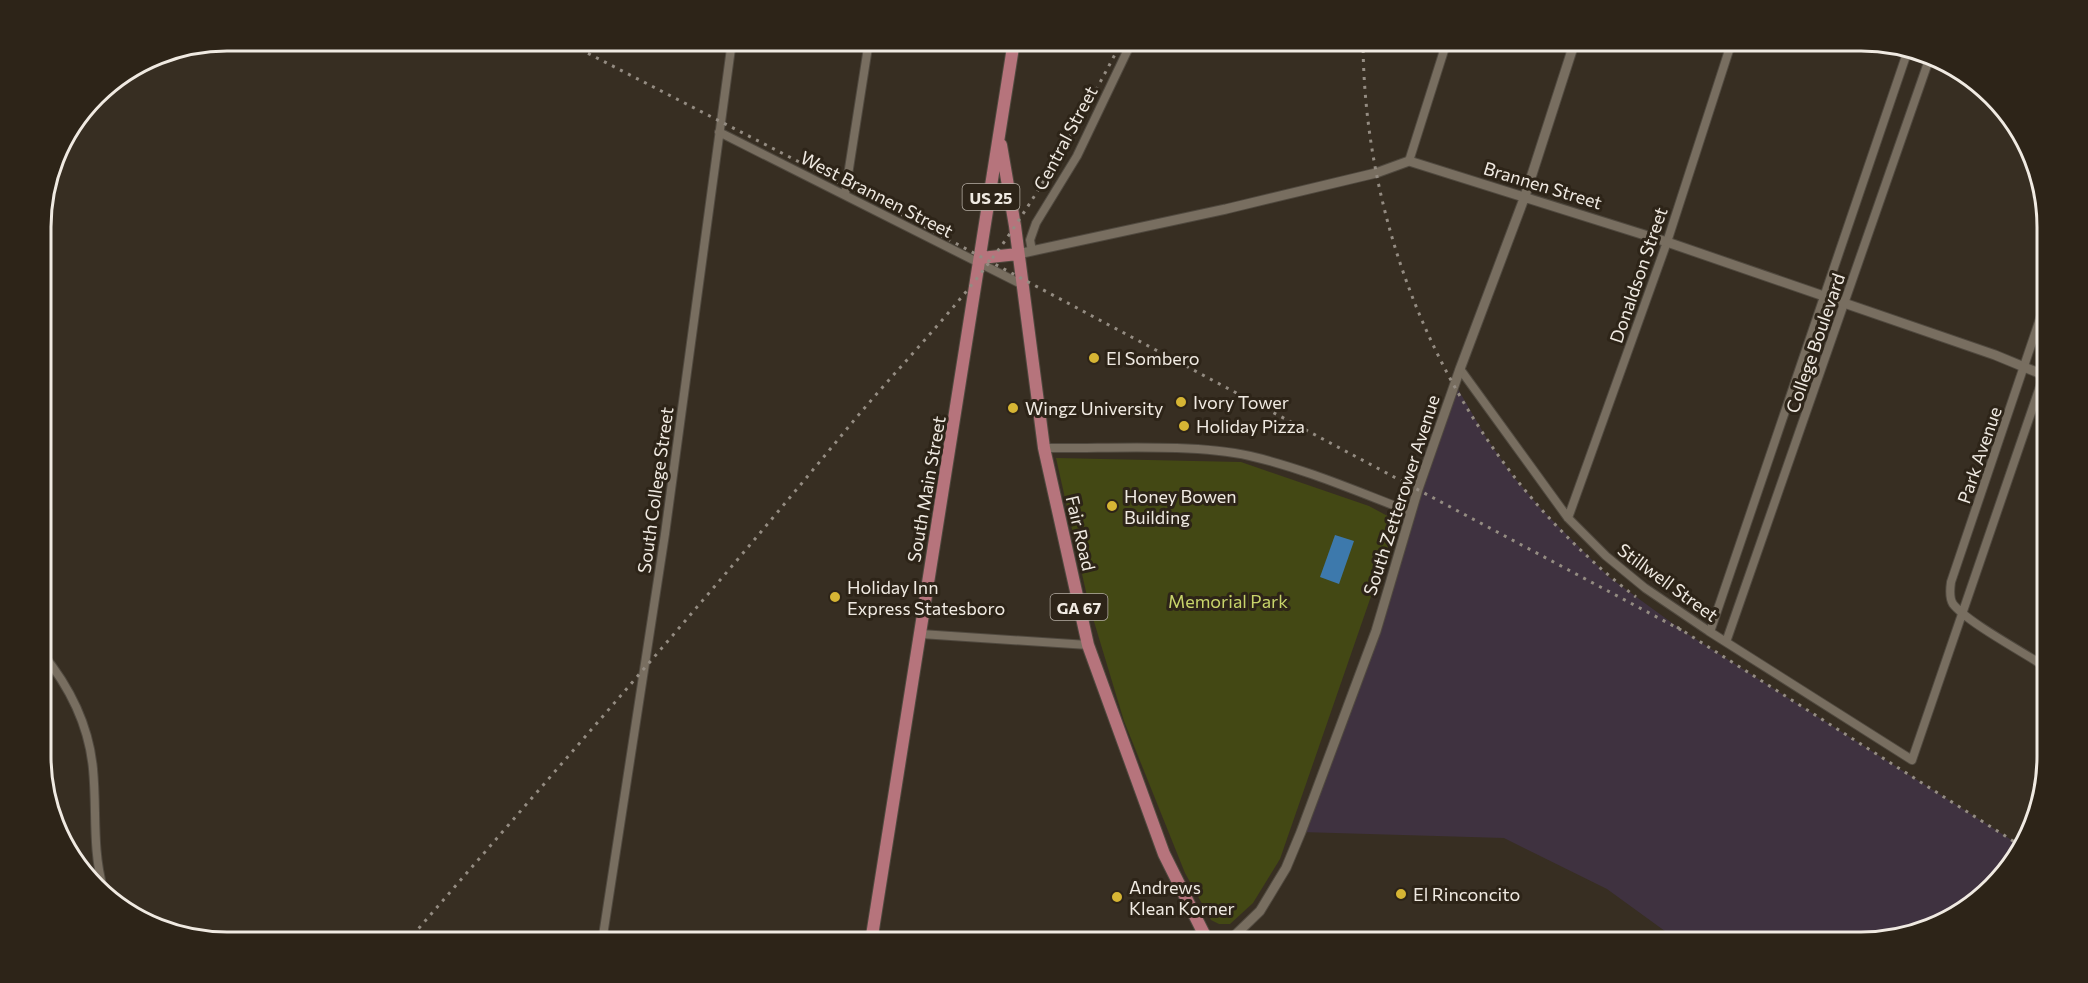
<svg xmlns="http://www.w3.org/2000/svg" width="2088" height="983" font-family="Commissioner,sans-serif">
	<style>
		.industrial { fill: #3f3240 }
		.green { fill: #434814 }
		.water { fill: #3d79ac }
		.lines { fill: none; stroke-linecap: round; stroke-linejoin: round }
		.minor-casing { stroke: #50493f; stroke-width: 10 }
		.tertiary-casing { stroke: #50493f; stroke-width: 11 }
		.primary-casing { stroke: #50493f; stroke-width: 14 }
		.minor { stroke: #786e60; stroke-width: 8 }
		.tertiary { stroke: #786e60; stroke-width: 9 }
		.primary { stroke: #b6747c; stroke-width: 12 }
		.rail { stroke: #948c82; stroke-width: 3; stroke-dasharray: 3 6; stroke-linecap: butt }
		.poi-dot { fill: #d6b534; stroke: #2d2418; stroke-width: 2 }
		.labels { text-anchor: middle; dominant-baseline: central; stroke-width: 6; stroke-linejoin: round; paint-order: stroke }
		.shield { fill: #2d2418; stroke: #b6afa5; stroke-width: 1.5 }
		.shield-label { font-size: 16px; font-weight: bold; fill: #f0eae2 }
		.street-label { font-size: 18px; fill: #f0eae2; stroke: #2d2418 }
		.poi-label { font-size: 18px; fill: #f0eae2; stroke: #2d2418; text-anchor: start }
		.park-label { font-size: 18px; fill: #c8d46a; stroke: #2d2418 }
		.rim { fill: none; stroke: #f0eae2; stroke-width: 3 }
	</style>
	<rect width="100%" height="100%" fill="#372e22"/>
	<path class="industrial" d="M 1455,384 L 1487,439 L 1512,475 L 1542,510 L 1609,577 L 1683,631 L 2021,846 L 2001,879 L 1965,911 L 1873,942 L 1680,942 L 1607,889 L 1504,838 L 1301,832 L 1376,631 Z"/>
	<path class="green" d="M 1056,458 L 1241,462 L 1369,506 L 1395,520 L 1395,527 L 1280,859 L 1253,903 L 1230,924 L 1219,924 L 1211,920 L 1185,873 L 1124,721 L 1089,605 Z"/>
	<path class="water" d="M 1335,535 L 1354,541 L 1339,584 L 1320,577 Z"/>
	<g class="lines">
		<defs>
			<path id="minor" d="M 719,132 L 1021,284
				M 1409,161 L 1447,41
				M 845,194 L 869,41
				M 1032,251 L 1030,240 L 1036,223 L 1077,156 L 1132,41
				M 2046,301 L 1951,582 C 1950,589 1949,598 1953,604 C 1968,623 2025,653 2047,668
				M 1460,369 L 1568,518 L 1606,556 L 1645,588 L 1710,632 L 1912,760 L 2046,369
				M 1044,448 C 1107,449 1190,443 1250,456 C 1306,469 1358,492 1411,512
				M 1568,518 L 1667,242 L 1732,41
				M 1710,632 L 1908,50
				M 921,634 L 1088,645
				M 1726,642 L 1931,54
				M 42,653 C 69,686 89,726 93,769 C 97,810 92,848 103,888
				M 602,942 L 665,534 L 732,41"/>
			<path id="tertiary" d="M 1018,254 L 1226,209 L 1376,173 L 1409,161 L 1667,242 L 1995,355 L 2046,376
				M 1228,942 L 1260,911 L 1286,868 L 1301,832 L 1376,631 L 1418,489 L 1460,369 L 1525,196 L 1575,41"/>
			<path id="primary" d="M 1001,145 L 1015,226 L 1044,448 L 1088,645 L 1164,854 L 1208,942
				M 981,258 L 1018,254
				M 871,942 L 1014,41"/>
		</defs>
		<use href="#minor" class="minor-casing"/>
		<use href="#tertiary" class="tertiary-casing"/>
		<use href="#primary" class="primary-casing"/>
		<use href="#minor" class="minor"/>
		<use href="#tertiary" class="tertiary"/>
		<use href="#primary" class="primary"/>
		<path class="rail" d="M 564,41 L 912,220 L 1683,631
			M 1363,41 C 1364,254 1465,468 1636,597
			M 1677,627 L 2021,846
			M 407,942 C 552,774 700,607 841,436 C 898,366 965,302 1015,226 C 1055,166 1089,104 1122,41"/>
	</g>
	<g class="poi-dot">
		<circle cx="1094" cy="358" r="6"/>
		<circle cx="1181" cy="402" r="6"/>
		<circle cx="1013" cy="408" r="6"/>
		<circle cx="1184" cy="426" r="6"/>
		<circle cx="1112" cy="506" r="6"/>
		<circle cx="835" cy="597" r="6"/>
		<circle cx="1401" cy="894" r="6"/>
		<circle cx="1117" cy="897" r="6"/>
	</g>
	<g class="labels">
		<g class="shield">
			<rect x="962.5" y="184" width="57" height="26" rx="4.5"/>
			<rect x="1050.5" y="594" width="57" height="26" rx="4.5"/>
		</g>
		<g class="shield-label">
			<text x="991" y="197">US 25</text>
			<text x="1079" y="607">GA 67</text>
		</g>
		<g class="street-label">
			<text transform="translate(1065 138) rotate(-62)">Central Street</text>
			<text transform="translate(1543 185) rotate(17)">Brannen Street</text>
			<text transform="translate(877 194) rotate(27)">West Brannen Street</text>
			<text transform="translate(1638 275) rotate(-71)">Donaldson Street</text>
			<text transform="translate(1815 343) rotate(-71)">College Boulevard</text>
			<text transform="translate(1979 455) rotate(-71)">Park Avenue</text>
			<text transform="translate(926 489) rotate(-80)">South Main Street</text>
			<text transform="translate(655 490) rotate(-82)">South College Street</text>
			<text transform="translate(1401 495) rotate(-72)">South Zetterower Avenue</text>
			<text transform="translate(1081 533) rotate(77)">Fair Road</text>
			<text transform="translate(1668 582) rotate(36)">Stillwell Street</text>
		</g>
		<g class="poi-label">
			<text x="1106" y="358">El Sombero</text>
			<text x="1193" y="402">Ivory Tower</text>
			<text x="1025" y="408">Wingz University</text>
			<text x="1196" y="426">Holiday Pizza</text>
			<text x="1124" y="496">Honey Bowen<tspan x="1124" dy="21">Building</tspan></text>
			<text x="847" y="587">Holiday Inn<tspan x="847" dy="21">Express Statesboro</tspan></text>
			<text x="1129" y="887">Andrews<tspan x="1129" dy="21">Klean Korner</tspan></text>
			<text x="1413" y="894">El Rinconcito</text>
		</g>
		<g class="park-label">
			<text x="1228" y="601">Memorial Park</text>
		</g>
	</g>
	<path d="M0 0H2088V983H0ZM227 51H1861A176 176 0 0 1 2037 227V756A176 176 0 0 1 1861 932H227A176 176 0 0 1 51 756V227A176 176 0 0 1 227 51Z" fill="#2d2418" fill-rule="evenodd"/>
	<path class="rim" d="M227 51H1861A176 176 0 0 1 2037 227V756A176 176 0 0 1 1861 932H227A176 176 0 0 1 51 756V227A176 176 0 0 1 227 51Z"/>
</svg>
